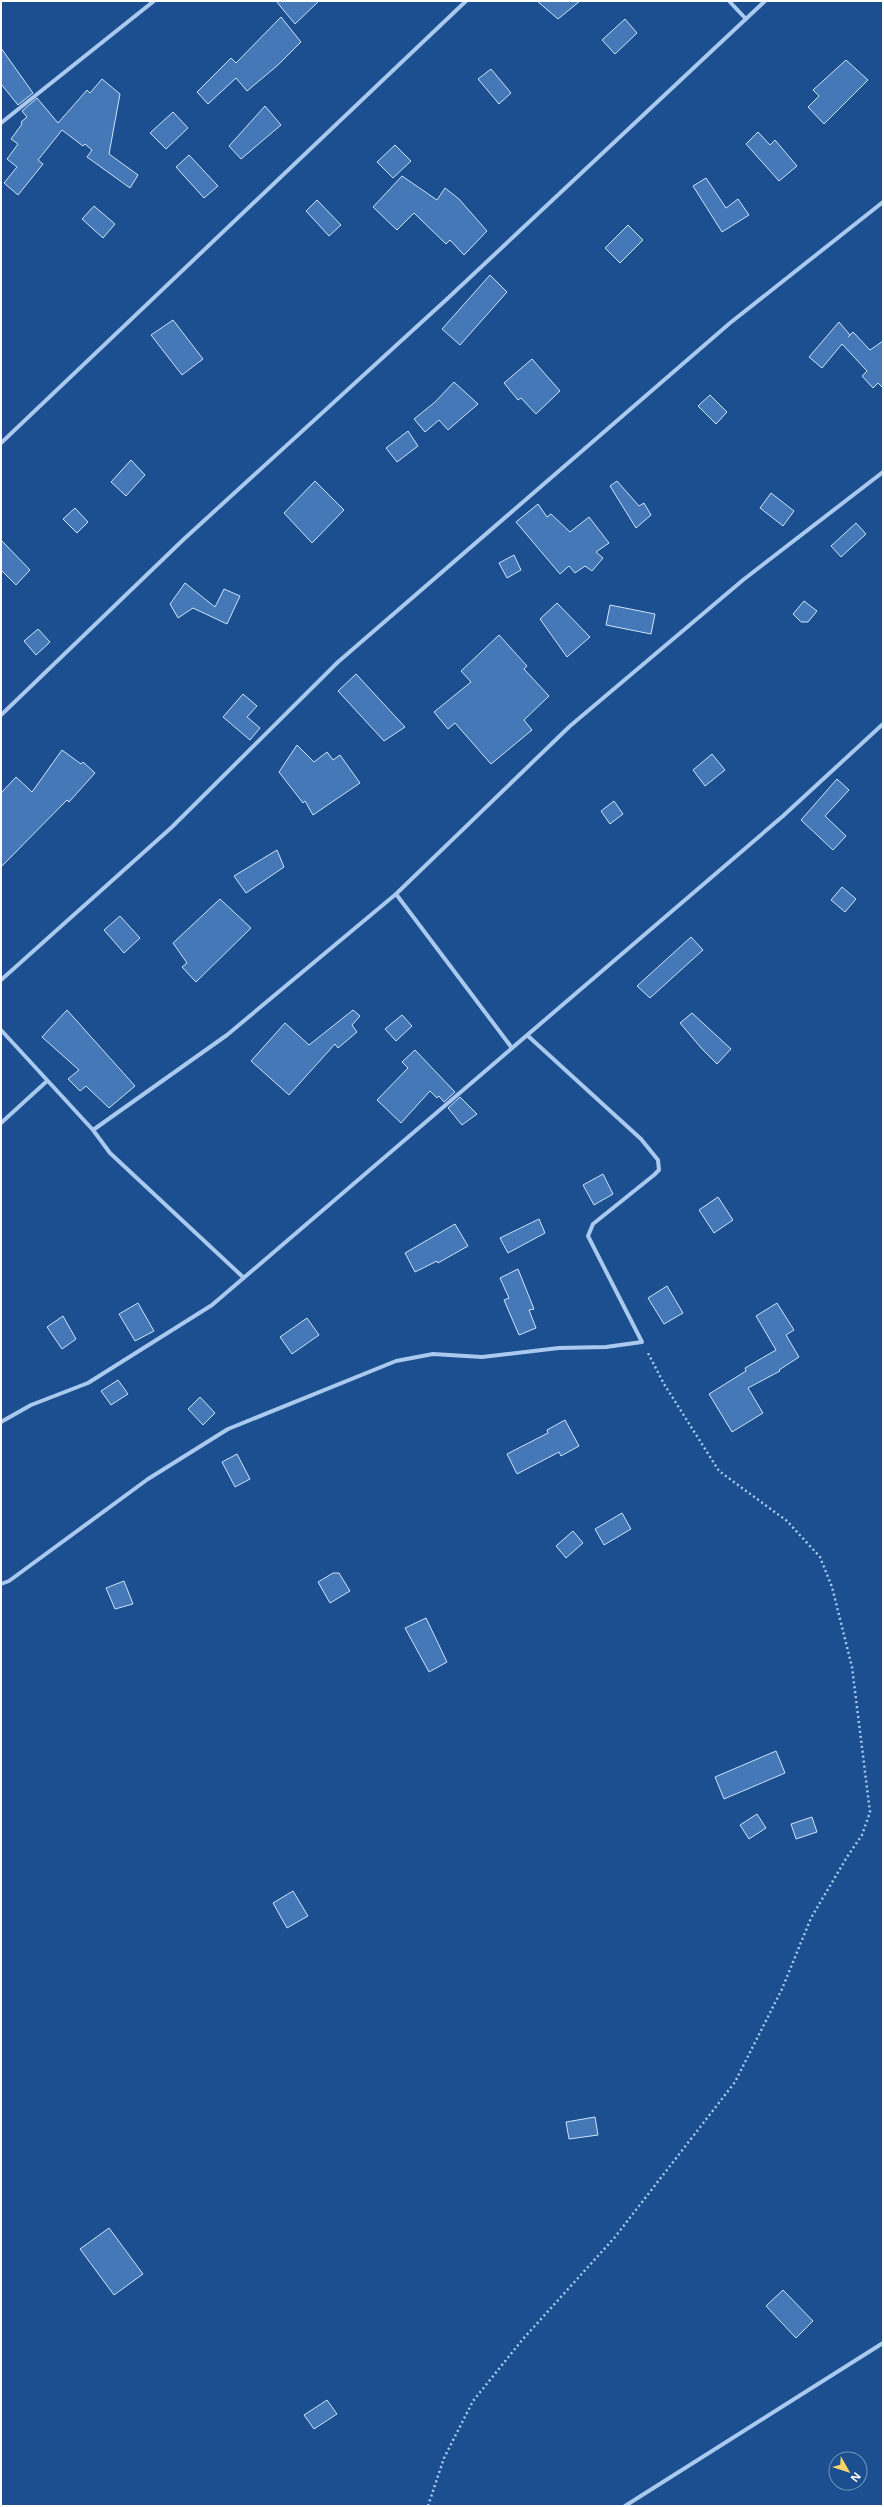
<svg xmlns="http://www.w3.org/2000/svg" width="884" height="2507" font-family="'Open Sans',sans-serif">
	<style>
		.building { fill: #4478b7; stroke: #cfe3fa }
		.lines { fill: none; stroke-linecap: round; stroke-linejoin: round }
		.path { stroke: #a9c9ee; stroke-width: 2.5; stroke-dasharray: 2 3; stroke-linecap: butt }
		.street { stroke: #a9c9ee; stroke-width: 4 }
	</style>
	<rect width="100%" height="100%" fill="#1b4f8f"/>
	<path class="building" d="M 276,1 L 319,1 L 295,24 Z
		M 537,1 L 580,1 L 558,19 Z
		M 281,17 L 301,42 L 278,65 L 247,91 L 236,78 L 208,104 L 197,92 L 231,58 L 236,63 Z
		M 625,19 L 637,33 L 615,54 L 602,40 Z
		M 1,48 L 33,93 L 18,105 L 1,84 Z
		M 846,60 L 868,80 L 824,124 L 808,107 L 819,96 L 813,90 Z
		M 491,69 L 511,93 L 499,104 L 478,79 Z
		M 102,79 L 120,94 L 109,154 L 138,175 L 130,188 L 87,157 L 92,150 L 85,144 L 83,146 L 62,130 L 38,160 L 43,164 L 18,195 L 4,183 L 17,167 L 7,159 L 18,144 L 11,139 L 22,124 L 21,122 L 27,117 L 22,111 L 37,98 L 58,123 L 87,90 L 90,93 Z
		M 265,106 L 281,125 L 241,159 L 229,146 Z
		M 173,112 L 188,128 L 166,149 L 150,133 Z
		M 758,132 L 770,145 L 775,140 L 797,166 L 779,181 L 746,144 Z
		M 395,145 L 411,161 L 393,178 L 377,162 Z
		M 189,155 L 218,186 L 204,198 L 176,167 Z
		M 402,176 L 437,200 L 445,188 L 459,199 L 487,231 L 464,255 L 450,240 L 446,244 L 414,213 L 397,230 L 373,207 Z
		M 706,178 L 726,208 L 738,199 L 749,215 L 722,232 L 693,186 Z
		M 317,200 L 341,225 L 329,236 L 306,211 Z
		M 94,206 L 115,224 L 103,238 L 82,219 Z
		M 628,225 L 643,240 L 620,263 L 605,248 Z
		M 490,275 L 507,292 L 460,345 L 442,329 Z
		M 173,320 L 203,359 L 182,375 L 151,335 Z
		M 839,322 L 850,335 L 848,337 L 853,332 L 870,350 L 883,341 L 883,388 L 878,383 L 873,388 L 862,376 L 867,371 L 842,344 L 822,368 L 809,357 Z
		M 532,359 L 560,391 L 536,414 L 521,398 L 518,400 L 504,383 Z
		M 454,382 L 478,404 L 448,430 L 439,420 L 425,432 L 414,419 L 435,402 Z
		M 710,395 L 727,412 L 716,424 L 698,406 Z
		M 408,431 L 418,446 L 397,462 L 386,448 Z
		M 131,460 L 145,475 L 126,496 L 111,482 Z
		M 315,481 L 344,510 L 312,543 L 284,513 Z
		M 617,481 L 639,506 L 644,503 L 651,515 L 636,528 L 610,486 Z
		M 771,493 L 794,511 L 783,526 L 760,508 Z
		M 538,504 L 547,517 L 551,514 L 570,532 L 589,517 L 609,543 L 596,552 L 603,558 L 592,571 L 585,566 L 575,573 L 569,566 L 560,574 L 516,522 Z
		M 75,508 L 88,522 L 77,533 L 63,519 Z
		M 856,523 L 866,534 L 841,557 L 831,546 Z
		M 1,540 L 30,570 L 16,585 L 1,570 Z
		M 514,555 L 521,570 L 507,578 L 499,563 Z
		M 185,583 L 215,607 L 224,589 L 240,596 L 227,624 L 193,608 L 178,618 L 170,604 Z
		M 804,601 L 817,611 L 808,622 L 801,622 L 793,614 Z
		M 557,603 L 590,637 L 567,657 L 540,619 Z
		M 610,605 L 655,614 L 651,634 L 606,625 Z
		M 38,629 L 50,642 L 36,655 L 24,641 Z
		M 499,635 L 527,666 L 524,669 L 549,696 L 524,720 L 532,730 L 491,764 L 455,723 L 448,729 L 434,712 L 471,682 L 461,671 Z
		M 356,674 L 405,727 L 384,741 L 338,691 Z
		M 243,694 L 257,706 L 247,717 L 260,728 L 250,740 L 223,717 Z
		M 297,745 L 314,762 L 327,752 L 333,760 L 340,755 L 360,783 L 313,815 L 305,801 L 303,803 L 279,772 Z
		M 62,750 L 81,764 L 83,762 L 95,773 L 69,802 L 67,800 L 1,867 L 1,793 L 16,777 L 32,792 Z
		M 712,754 L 725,770 L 705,786 L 693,770 Z
		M 837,779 L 849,790 L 825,816 L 846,836 L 833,850 L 801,820 Z
		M 614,801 L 623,814 L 610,824 L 601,811 Z
		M 277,850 L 284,867 L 246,893 L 234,876 Z
		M 842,887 L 856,899 L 845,912 L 831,900 Z
		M 220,899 L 251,928 L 196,982 L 182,967 L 187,963 L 173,943 Z
		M 120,916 L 140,938 L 124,953 L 104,930 Z
		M 691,937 L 703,950 L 650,998 L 637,986 Z
		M 67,1010 L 135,1086 L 109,1108 L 86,1086 L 80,1091 L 68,1079 L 79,1070 L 42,1037 Z
		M 353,1010 L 360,1016 L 352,1025 L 357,1032 L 338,1048 L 335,1044 L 289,1095 L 251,1061 L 285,1023 L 309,1045 Z
		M 692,1013 L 731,1049 L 717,1064 L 702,1049 L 680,1023 Z
		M 402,1015 L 412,1026 L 396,1041 L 385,1029 Z
		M 415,1050 L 455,1092 L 444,1102 L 439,1096 L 437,1098 L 430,1091 L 401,1123 L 377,1100 L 408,1068 L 402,1062 Z
		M 460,1097 L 477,1114 L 462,1125 L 448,1108 Z
		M 603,1174 L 613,1194 L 594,1205 L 583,1185 Z
		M 718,1197 L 733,1220 L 714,1233 L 699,1210 Z
		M 539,1219 L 545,1233 L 508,1253 L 500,1238 Z
		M 455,1224 L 468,1246 L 438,1263 L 437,1261 L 415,1272 L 405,1253 Z
		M 518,1269 L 534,1309 L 529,1310 L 536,1328 L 519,1335 L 504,1300 L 509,1298 L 500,1278 Z
		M 667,1286 L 683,1313 L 664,1324 L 648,1298 Z
		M 138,1303 L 154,1331 L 135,1341 L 119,1314 Z
		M 777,1303 L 794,1330 L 786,1335 L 799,1357 L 779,1370 L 780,1371 L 748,1388 L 763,1413 L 732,1432 L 709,1394 L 746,1371 L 745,1368 L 776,1350 L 756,1316 Z
		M 63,1316 L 76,1339 L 62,1349 L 47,1327 Z
		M 307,1318 L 319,1335 L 292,1354 L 280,1337 Z
		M 118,1380 L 128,1394 L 111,1405 L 101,1391 Z
		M 200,1397 L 215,1413 L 203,1425 L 188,1409 Z
		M 565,1420 L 579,1446 L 561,1456 L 559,1452 L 517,1474 L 507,1454 L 548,1433 L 547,1430 Z
		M 237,1454 L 250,1479 L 235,1487 L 222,1462 Z
		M 622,1513 L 631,1529 L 604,1545 L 595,1529 Z
		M 573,1531 L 583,1543 L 566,1558 L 556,1546 Z
		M 333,1573 L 339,1573 L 350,1591 L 330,1603 L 318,1582 Z
		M 124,1581 L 133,1604 L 115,1609 L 106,1588 Z
		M 426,1618 L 447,1662 L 429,1672 L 405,1628 Z
		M 776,1751 L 785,1773 L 724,1799 L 715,1777 Z
		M 757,1814 L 766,1828 L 749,1839 L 740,1825 Z
		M 812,1817 L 817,1832 L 796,1839 L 791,1824 Z
		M 293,1891 L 308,1916 L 287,1928 L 273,1903 Z
		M 595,2117 L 598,2135 L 569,2139 L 566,2122 Z
		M 109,2228 L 143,2274 L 114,2295 L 80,2249 Z
		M 783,2290 L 813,2321 L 796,2338 L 766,2306 Z
		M 327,2400 L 337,2414 L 314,2429 L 304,2415 Z"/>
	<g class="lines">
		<path class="path" d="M 428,2506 L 444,2458 L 473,2401 L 523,2339 L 615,2237 L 735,2082 L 782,1989 L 811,1918 L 847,1857 L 862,1835 L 870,1812 L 852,1667 L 832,1587 L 820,1557 L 787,1521 L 719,1471 L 664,1384 L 648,1353"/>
		<path class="street" d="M 729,1 L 746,19
			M 1,123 L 154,1
			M 1,443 L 466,1
			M 1,715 L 184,539 L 447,299 L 765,1
			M 396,894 L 512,1048
			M 1,980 L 172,827 L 338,662 L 730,323 L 883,202
			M 1,1030 L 93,1130 L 110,1153 L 244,1278
			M 1,1123 L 47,1081
			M 93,1130 L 227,1035 L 396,894 L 570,726 L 743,580 L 883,472
			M 1,1422 L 31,1405 L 88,1383 L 212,1305 L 783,816 L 883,724
			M 1,1584 L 9,1581 L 148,1479 L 228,1429 L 396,1361 L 433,1354 L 482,1357 L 559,1348 L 606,1347 L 642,1342 L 588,1236 L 593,1224 L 654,1175 L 659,1170 L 658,1160 L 641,1139 L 527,1035
			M 625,2506 L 883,2343"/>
	</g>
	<rect width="884" height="2507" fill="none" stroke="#ffffff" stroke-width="4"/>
	<g transform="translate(848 2471) rotate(129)"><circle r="19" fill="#1b4f8f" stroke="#7695bc"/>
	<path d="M0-3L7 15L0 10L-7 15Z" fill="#ffd166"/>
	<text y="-6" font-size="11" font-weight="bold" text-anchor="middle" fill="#ffffff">N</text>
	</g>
</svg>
